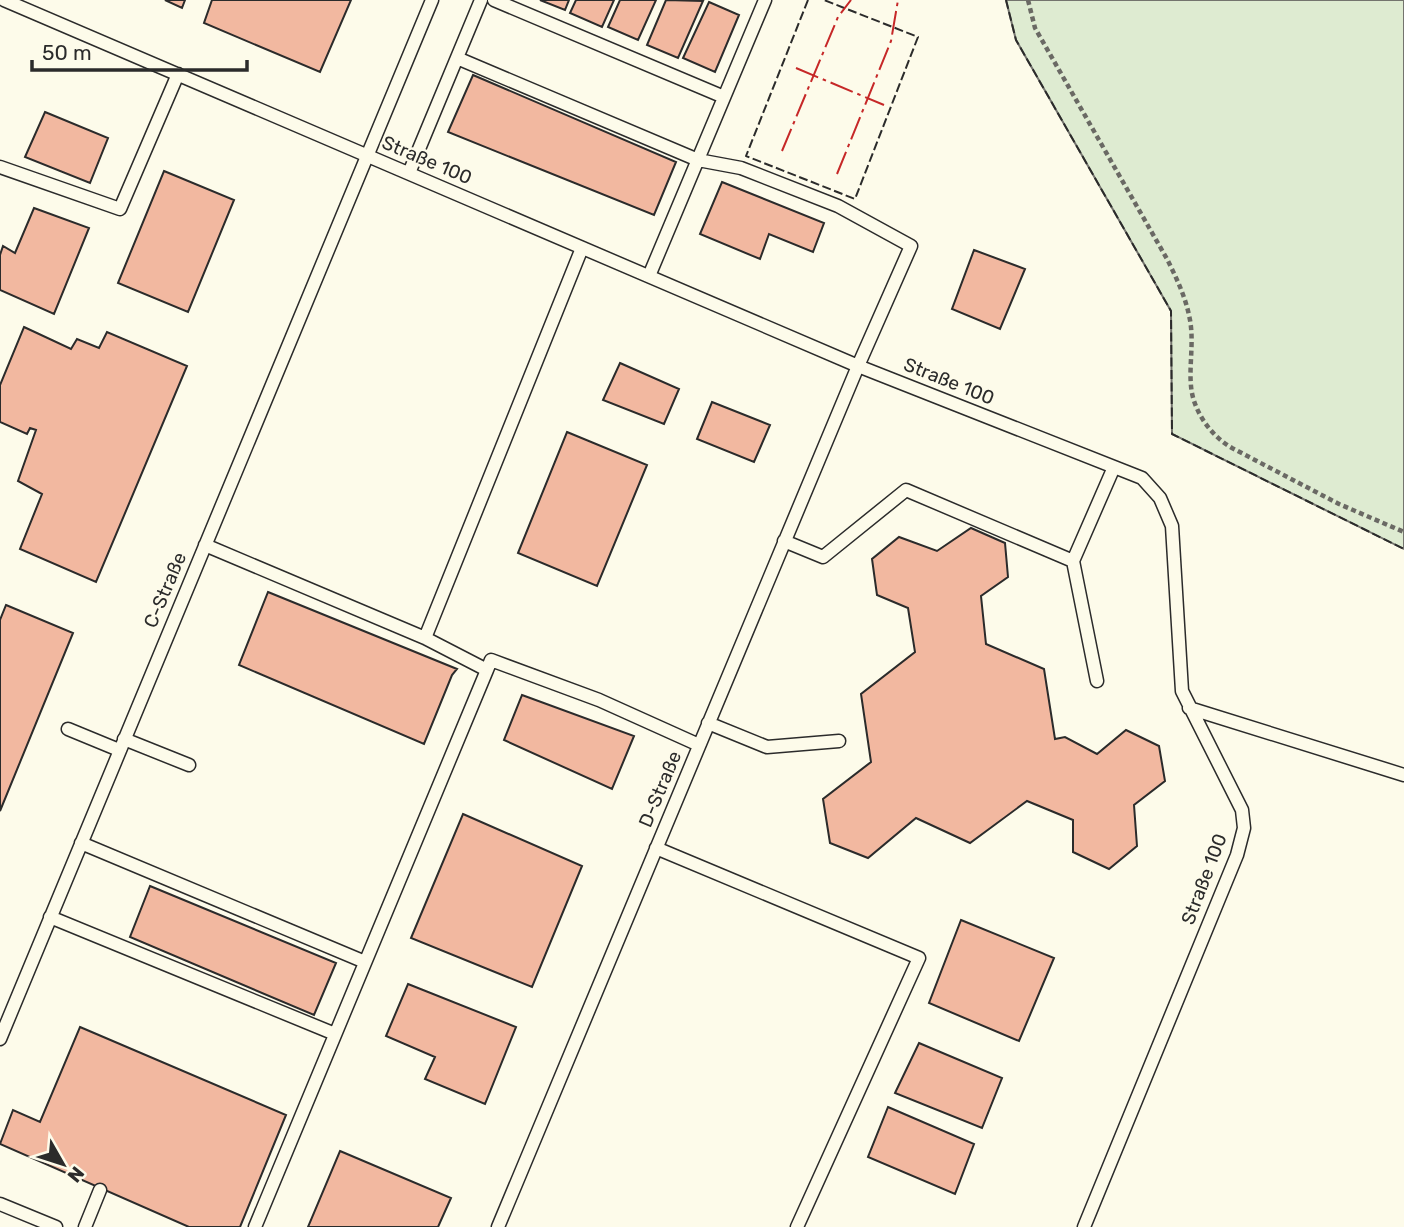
<svg xmlns="http://www.w3.org/2000/svg" width="1404" height="1227" font-family="Rubik,sans-serif">
	<style>
		.green { fill: #deebd1; stroke: #74746e; stroke-width: 2 }
		.building { fill: #f2b8a0; stroke: #2b2b2b; stroke-width: 2 }
		.lines { fill: none; stroke-linecap: round; stroke-linejoin: round }
		.service-casing { stroke: #2b2b2b; stroke-width: 15 }
		.path { stroke: #6a6964; stroke-width: 4.5; stroke-dasharray: 5 3.5; stroke-linecap: butt }
		.service { stroke: #fdfbea; stroke-width: 12 }
		.fence { stroke: #2b2b2b; stroke-width: 2; stroke-dasharray: 9 3.5; stroke-linecap: butt }
		.power { stroke: #c62828; stroke-width: 2; stroke-dasharray: 24 5 3.5 5; stroke-linecap: butt }
		.labels { text-anchor: middle; dominant-baseline: central; stroke-width: 5; stroke-linejoin: round; paint-order: stroke }
		.street-label { font-size: 19px; fill: #2b2b2b; stroke: #fdfbea }
	</style>
	<rect width="100%" height="100%" fill="#fdfbea"/>
	<path class="green" d="M 1006,0 L 1404,0 L 1404,549 L 1172,434 L 1171,311 L 1016,40 Z"/>
	<path class="building" d="M 165,0 L 185,0 L 182,8 Z
		M 212,0 L 351,0 L 320,72 L 204,23 Z
		M 540,0 L 569,0 L 565,10 Z
		M 576,0 L 614,0 L 602,27 L 570,13 Z
		M 620,0 L 656,0 L 638,40 L 608,27 Z
		M 666,0 L 703,1 L 678,58 L 647,45 Z
		M 709,2 L 739,15 L 715,72 L 683,58 Z
		M 473,75 L 676,162 L 654,215 L 448,132 Z
		M 45,112 L 108,138 L 90,183 L 25,157 Z
		M 164,171 L 234,200 L 188,312 L 118,283 Z
		M 722,182 L 824,223 L 813,252 L 769,234 L 760,259 L 700,234 Z
		M 34,208 L 89,228 L 54,314 L 0,290 L 0,255 L 3,246 L 15,253 Z
		M 974,250 L 1025,269 L 1000,329 L 952,309 Z
		M 24,327 L 71,349 L 77,339 L 99,348 L 107,332 L 187,366 L 96,582 L 20,549 L 42,494 L 18,481 L 36,430 L 30,428 L 27,434 L 0,422 L 0,385 Z
		M 620,363 L 679,389 L 664,424 L 603,400 Z
		M 712,402 L 770,425 L 754,462 L 697,439 Z
		M 567,432 L 647,465 L 597,586 L 518,553 Z
		M 971,528 L 1005,543 L 1008,577 L 981,596 L 986,644 L 1044,669 L 1055,739 L 1065,737 L 1097,754 L 1126,730 L 1159,746 L 1165,781 L 1134,805 L 1137,846 L 1109,869 L 1073,852 L 1073,820 L 1027,801 L 970,843 L 916,818 L 868,858 L 830,843 L 823,799 L 871,762 L 861,694 L 915,652 L 908,608 L 877,595 L 872,559 L 899,537 L 937,551 Z
		M 268,592 L 457,669 L 452,675 L 424,744 L 239,665 Z
		M 6,605 L 73,633 L 0,811 L 0,620 Z
		M 522,695 L 634,736 L 612,789 L 504,740 Z
		M 463,814 L 582,866 L 532,987 L 411,938 Z
		M 150,886 L 336,963 L 314,1015 L 130,937 Z
		M 961,920 L 1054,958 L 1019,1041 L 929,1003 Z
		M 408,984 L 516,1027 L 485,1104 L 425,1079 L 435,1057 L 386,1036 Z
		M 80,1027 L 286,1115 L 240,1227 L 189,1227 L 0,1144 L 13,1110 L 40,1122 Z
		M 919,1043 L 1002,1078 L 982,1128 L 895,1093 Z
		M 888,1107 L 974,1144 L 955,1194 L 868,1157 Z
		M 340,1151 L 451,1198 L 438,1227 L 308,1227 Z"/>
	<g class="lines">
		<defs>
			<path id="service" d="M 4,0 L 858,366 L 1142,478 L 1160,498 L 1172,526 L 1182,691 L 1242,810 L 1244,828 L 1237,855 L 1084,1227
				M 494,0 L 724,97
				M 457,58 L 698,160 L 741,168 L 838,206 L 911,246 L 858,366 L 498,1227
				M 0,167 L 120,209 L 178,74
				M 409,173 L 481,0
				M 649,276 L 765,0
				M 784,541 L 823,557 L 906,490 L 1073,561
				M 205,545 L 425,638
				M 487,670 L 491,660 L 599,700 L 699,745
				M 1097,681 L 1073,561 L 1114,467
				M 1189,708 L 1404,775
				M 708,723 L 767,747 L 839,741
				M 68,729 L 119,750
				M 124,739 L 189,765
				M 81,843 L 365,962
				M 656,848 L 919,958 L 797,1227
				M 50,917 L 335,1034
				M 0,1039 L 432,0
				M 0,1204 L 56,1227
				M 85,1227 L 100,1190
				M 255,1227 L 487,670 L 425,638 L 582,248"/>
		</defs>
		<use href="#service" class="service-casing"/>
		<path class="path" d="M 1028,0 L 1035,28 L 1167,259 C 1177,279 1186,298 1190,320 C 1194,342 1189,365 1191,386 C 1193,411 1211,436 1232,448 L 1339,504 L 1404,532"/>
		<use href="#service" class="service"/>
		<path class="fence" d="M 808,0 L 746,156 L 855,199 L 918,37 L 824,0
			M 1006,0 L 1016,40 L 1171,311 L 1172,434 L 1404,549"/>
		<path class="power" d="M 796,68 L 884,105
			M 782,151 L 838,17 L 851,0
			M 837,174 L 891,41 L 898,0"/>
	</g>
	<g class="labels">
		<g class="street-label">
			<text transform="translate(427 160) rotate(23)">Straße 100</text>
			<text transform="translate(949 381) rotate(22)">Straße 100</text>
			<text transform="translate(165 590) rotate(-67)">C-Straße</text>
			<text transform="translate(660 789) rotate(-67)">D-Straße</text>
			<text transform="translate(1204 879) rotate(-69)">Straße 100</text>
		</g>
	</g>
	<g transform="translate(63 1164) rotate(129)" stroke="#fdfbea" stroke-width="5" paint-order="stroke">
	<path d="M0-5L12 26L0 18L-12 26Z" fill="#2b2b2b"/>
	<text y="-10" font-size="19" font-weight="bold" text-anchor="middle" fill="#2b2b2b">N</text>
	</g>
	<path d="M32 60v10h215v-10" fill="none" stroke="#2b2b2b" stroke-width="3.5"/>
	<text x="42" y="60" font-size="21" fill="#2b2b2b" stroke="#fdfbea" stroke-width="5" paint-order="stroke">50 m</text>
</svg>
